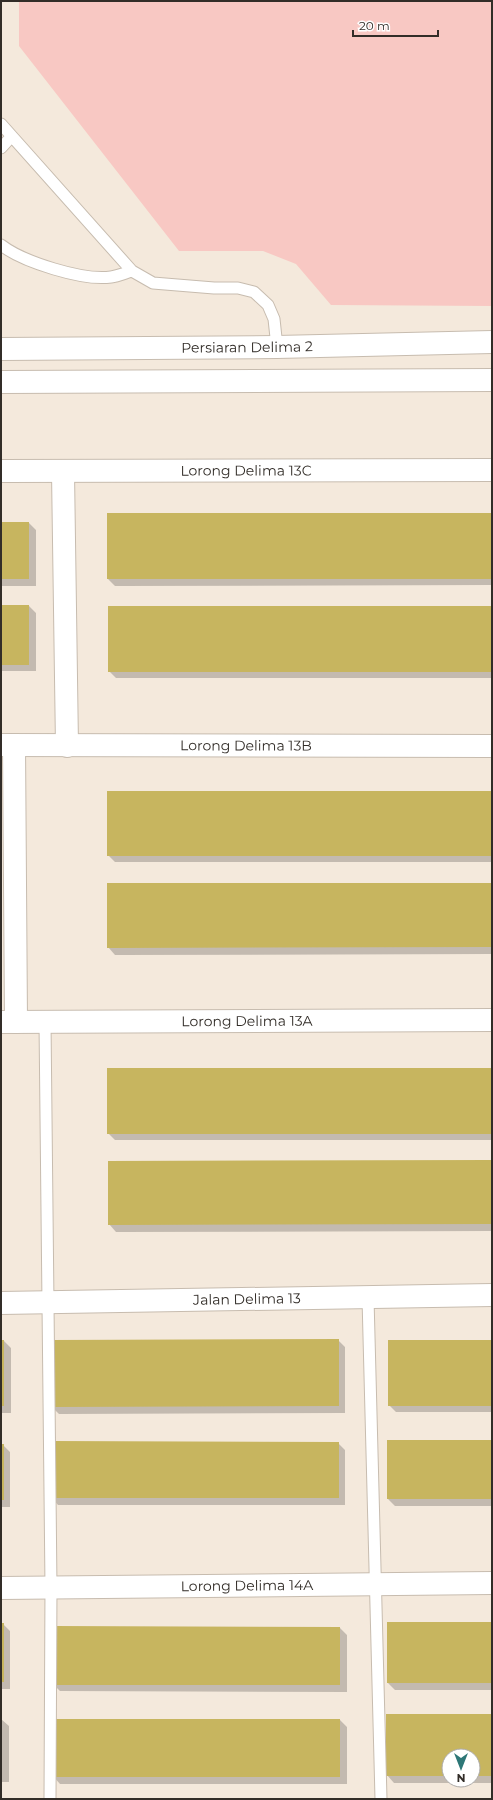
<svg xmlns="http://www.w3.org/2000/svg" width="493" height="1800" font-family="Montserrat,sans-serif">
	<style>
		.green { fill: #f8c8c3 }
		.shadow { fill: #0003; fill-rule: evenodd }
		.building { fill: #c7b55f }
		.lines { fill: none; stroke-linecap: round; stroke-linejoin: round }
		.lane-casing { stroke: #c7bcaf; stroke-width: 13 }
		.street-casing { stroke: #c7bcaf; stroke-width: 24 }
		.secondary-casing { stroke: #c7bcaf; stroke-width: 24 }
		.lane { stroke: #fff; stroke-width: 11 }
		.street { stroke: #fff; stroke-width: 22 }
		.secondary { stroke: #fff; stroke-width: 22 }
		.labels { text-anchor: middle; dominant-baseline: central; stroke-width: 4; stroke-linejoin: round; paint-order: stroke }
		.street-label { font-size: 14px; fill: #322d28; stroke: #fff }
	</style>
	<rect width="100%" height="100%" fill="#f4e9dc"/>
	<path class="green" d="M 19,1 L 492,1 L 492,306 L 331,305 L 296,264 L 263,251 L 179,251 L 19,46 Z"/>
	<path class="shadow" d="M 492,514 L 492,585 L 115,586 L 108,579 Z
		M 1,523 L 29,523 L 36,530 L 36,586 L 1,586 Z
		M 1,606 L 29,606 L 36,613 L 36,671 L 1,671 Z
		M 492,607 L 492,678 L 116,678 L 109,671 Z
		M 492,792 L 492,862 L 115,862 L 108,855 Z
		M 492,884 L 492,954 L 115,955 L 108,947 Z
		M 492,1069 L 492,1140 L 115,1140 L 108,1133 Z
		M 492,1161 L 492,1231 L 116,1232 L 109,1224 Z
		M 338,1340 L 345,1347 L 345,1413 L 59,1414 L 52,1407 Z
		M 1,1341 L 4,1341 L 11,1348 L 11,1413 L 1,1413 Z
		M 492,1341 L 492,1412 L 396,1412 L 389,1405 Z
		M 492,1441 L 492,1506 L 395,1506 L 388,1499 Z
		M 338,1443 L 345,1450 L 345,1505 L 58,1505 L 51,1497 Z
		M 1,1445 L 3,1445 L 10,1452 L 10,1507 L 1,1507 Z
		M 492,1623 L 492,1690 L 395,1690 L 388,1683 Z
		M 1,1624 L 3,1624 L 10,1631 L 10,1689 L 1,1689 Z
		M 340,1628 L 347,1635 L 347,1692 L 60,1691 L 53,1684 Z
		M 492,1715 L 492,1783 L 394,1783 L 387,1775 ZM 449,1756 L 473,1756 L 473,1780 L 449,1780 Z
		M 1,1719 L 9,1726 L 9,1782 L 1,1782 Z
		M 340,1720 L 347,1727 L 347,1784 L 60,1784 L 53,1776 Z"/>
	<path class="building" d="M 107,513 L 492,513 L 492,579 L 107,579 Z
		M 1,522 L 29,522 L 29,579 L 1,579 Z
		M 1,605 L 29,605 L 29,665 L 1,665 Z
		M 108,606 L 492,606 L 492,672 L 108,672 Z
		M 107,791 L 492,791 L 492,856 L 107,856 Z
		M 107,883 L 492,883 L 492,947 L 107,948 Z
		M 107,1068 L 492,1068 L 492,1134 L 107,1134 Z
		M 492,1160 L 492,1224 L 108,1225 L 108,1161 Z
		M 339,1339 L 339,1406 L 51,1407 L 51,1340 Z
		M 1,1340 L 4,1340 L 4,1406 L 1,1406 Z
		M 388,1340 L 492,1340 L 492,1406 L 388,1406 Z
		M 387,1440 L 492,1440 L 492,1499 L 387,1499 Z
		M 50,1441 L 339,1442 L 339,1498 L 50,1498 Z
		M 1,1444 L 4,1444 L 4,1500 L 1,1500 Z
		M 387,1622 L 492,1622 L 492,1683 L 387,1683 Z
		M 1,1623 L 4,1623 L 4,1682 L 1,1682 Z
		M 52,1626 L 340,1627 L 340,1685 L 52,1685 Z
		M 386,1714 L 492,1714 L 492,1776 L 473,1776 L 473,1756 L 449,1756 L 449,1776 L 386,1776 Z
		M 52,1719 L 340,1719 L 340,1777 L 52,1777 Z"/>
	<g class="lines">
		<defs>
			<path id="lane" d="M 1,124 L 132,271 L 153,283 L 214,288 L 238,288 L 254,292 L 268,305 L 274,319 L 277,347
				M 1,148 L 11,137
				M 1,245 C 23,262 83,281 111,277 C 118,276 125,273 132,271
				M 45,1022 L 51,1587 L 50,1799
				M 368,1298 L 381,1799"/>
			<g id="street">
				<path id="s1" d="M 1,471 L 492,470"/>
				<path d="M 63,472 L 67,746"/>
				<path id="s2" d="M 1,745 L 492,746"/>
				<path d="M 14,745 L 16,1022"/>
				<path id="s3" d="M 1,1022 L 492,1020"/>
				<path id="s4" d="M 1,1303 L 492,1295"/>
				<path id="s5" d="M 1,1588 L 492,1583"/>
			</g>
			<g id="secondary">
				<path id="s6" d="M 1,349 L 277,347 L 492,342"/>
				<path d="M 1,382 L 492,380"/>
			</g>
		</defs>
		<use href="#lane" class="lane-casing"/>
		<use href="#street" class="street-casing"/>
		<use href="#secondary" class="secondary-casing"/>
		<use href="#lane" class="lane"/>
		<use href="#street" class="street"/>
		<use href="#secondary" class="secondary"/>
	</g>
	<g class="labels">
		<g class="street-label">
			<text stroke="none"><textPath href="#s6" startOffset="246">Persiaran Delima 2</textPath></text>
			<text stroke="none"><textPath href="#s1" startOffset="245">Lorong Delima 13C</textPath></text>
			<text stroke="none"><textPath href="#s2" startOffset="245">Lorong Delima 13B</textPath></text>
			<text stroke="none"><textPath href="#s3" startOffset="246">Lorong Delima 13A</textPath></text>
			<text stroke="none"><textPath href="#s4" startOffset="246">Jalan Delima 13</textPath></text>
			<text stroke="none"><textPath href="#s5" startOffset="246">Lorong Delima 14A</textPath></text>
		</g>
	</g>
	<rect width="493" height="1800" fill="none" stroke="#322d28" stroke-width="4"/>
	<g transform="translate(461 1768) rotate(180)"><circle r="19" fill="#ffffff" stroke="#adaba9"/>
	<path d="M0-3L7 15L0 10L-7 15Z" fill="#2d7777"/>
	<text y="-6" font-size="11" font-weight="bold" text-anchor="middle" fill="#322d28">N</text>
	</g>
	<path d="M353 30v6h85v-6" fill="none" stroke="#322d28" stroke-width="2"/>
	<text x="359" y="30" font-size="12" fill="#322d28" stroke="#ffffff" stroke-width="3" paint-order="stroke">20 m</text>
</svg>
